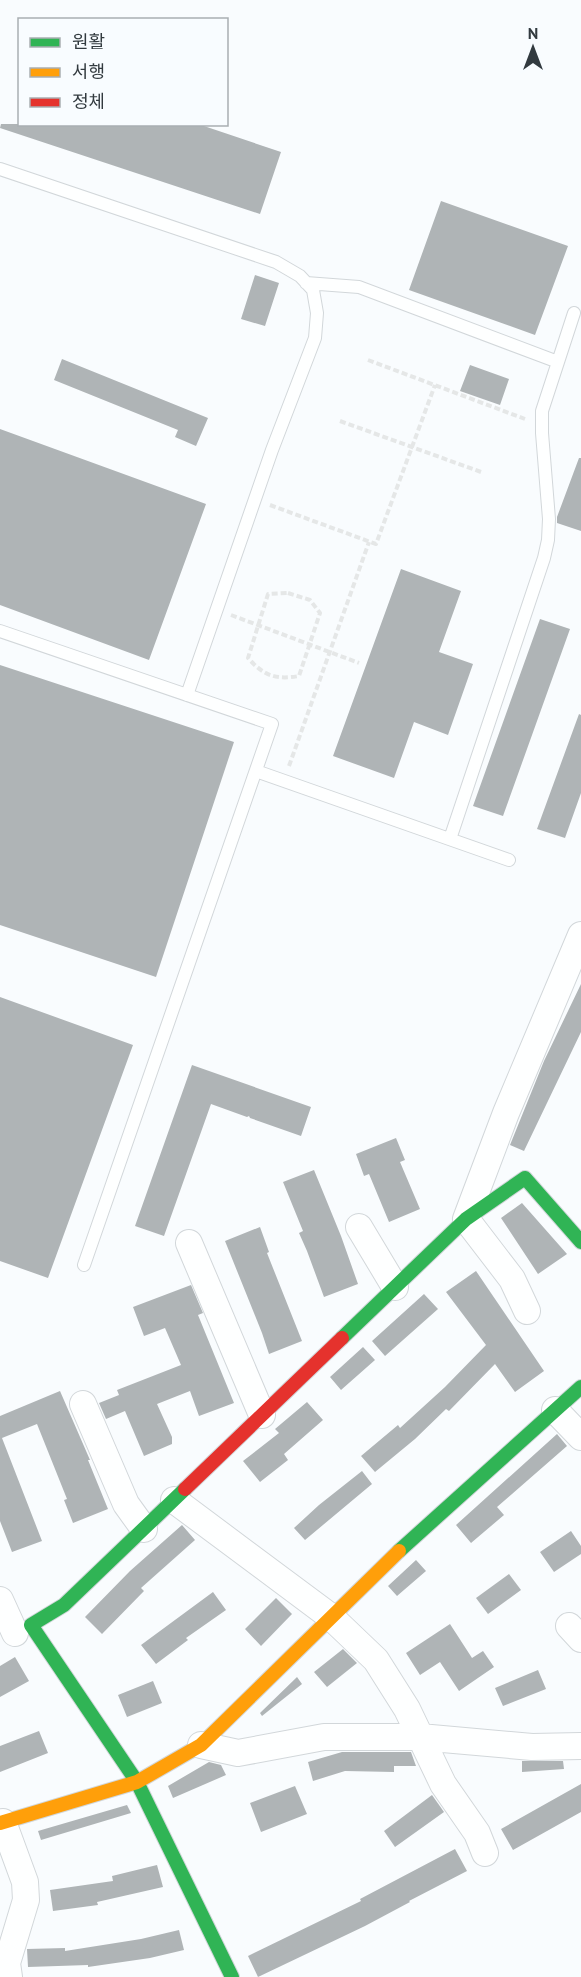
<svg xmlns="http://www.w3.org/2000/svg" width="581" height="1977" font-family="'PT Sans','Noto Sans KR',sans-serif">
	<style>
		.building { fill: #afb4b6 }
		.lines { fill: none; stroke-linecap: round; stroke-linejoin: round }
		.lane-casing { stroke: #d2d7da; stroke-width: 14 }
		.street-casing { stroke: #d2d7da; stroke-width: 28 }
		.fast-casing { stroke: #d2d7da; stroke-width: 16 }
		.slow-casing { stroke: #d2d7da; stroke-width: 16 }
		.jam-casing { stroke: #d2d7da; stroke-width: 16 }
		.path { stroke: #e5e7e7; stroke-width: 4; stroke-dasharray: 6 3; stroke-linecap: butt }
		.lane { stroke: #feffff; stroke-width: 12 }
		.street { stroke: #feffff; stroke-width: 26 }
		.fast { stroke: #30b455; stroke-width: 14 }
		.slow { stroke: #ff9f0a; stroke-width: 14 }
		.jam { stroke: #e5322d; stroke-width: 14 }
	</style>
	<rect width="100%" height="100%" fill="#f9fcfe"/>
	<path class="building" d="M 1,124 L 198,124 L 281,152 L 260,214 L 0,128 Z
		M 441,201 L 568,246 L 535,335 L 409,290 Z
		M 255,275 L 279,283 L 265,326 L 241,319 Z
		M 62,359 L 208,418 L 196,446 L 175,437 L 178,430 L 54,380 Z
		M 470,365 L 509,379 L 500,405 L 460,391 Z
		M 0,429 L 206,504 L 149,660 L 0,605 Z
		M 579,458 L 581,458 L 581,531 L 557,523 L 557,517 Z
		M 401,569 L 461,591 L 439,652 L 473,664 L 448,735 L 414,722 L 394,778 L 333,756 Z
		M 540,619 L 570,629 L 503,816 L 473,806 Z
		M 0,665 L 234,742 L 156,977 L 0,925 Z
		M 579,714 L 581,715 L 581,793 L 565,838 L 537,829 Z
		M 581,984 L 581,1032 L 524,1151 L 510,1145 L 544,1061 Z
		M 0,997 L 133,1045 L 48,1278 L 0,1261 Z
		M 192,1065 L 311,1107 L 301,1136 L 250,1118 L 249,1116 L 247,1117 L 211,1104 L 164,1236 L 135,1226 Z
		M 396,1138 L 405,1160 L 400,1162 L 420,1209 L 389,1222 L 369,1174 L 364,1176 L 356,1154 Z
		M 314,1170 L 341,1236 L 358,1284 L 324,1297 L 307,1251 L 299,1233 L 303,1231 L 283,1182 Z
		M 522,1203 L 567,1254 L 538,1274 L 501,1218 Z
		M 260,1227 L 269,1252 L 267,1253 L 302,1341 L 269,1354 L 262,1333 L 225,1241 Z
		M 476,1271 L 544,1371 L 515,1392 L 495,1364 L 449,1411 L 446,1409 L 415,1439 L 375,1472 L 361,1456 L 398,1425 L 400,1428 L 445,1387 L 486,1345 L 446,1292 Z
		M 191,1285 L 203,1313 L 198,1315 L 234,1403 L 199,1416 L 190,1391 L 157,1404 L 172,1437 L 172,1444 L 144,1456 L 125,1411 L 106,1419 L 99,1403 L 119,1395 L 117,1390 L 181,1365 L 165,1328 L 144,1336 L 133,1307 Z
		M 424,1294 L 438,1309 L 385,1356 L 372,1341 Z
		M 363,1347 L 375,1360 L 341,1390 L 330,1377 Z
		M 60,1391 L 90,1460 L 88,1460 L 108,1509 L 73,1523 L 64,1500 L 67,1499 L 37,1424 L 2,1438 L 42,1541 L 12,1552 L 0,1521 L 0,1416 Z
		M 307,1402 L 323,1420 L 284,1454 L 288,1460 L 260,1482 L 243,1461 L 279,1433 L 275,1429 Z
		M 557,1434 L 567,1446 L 497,1507 L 504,1515 L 471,1543 L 456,1525 Z
		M 362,1471 L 372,1484 L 305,1540 L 294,1528 L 319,1505 Z
		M 182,1525 L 195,1540 L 141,1588 L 144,1591 L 102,1634 L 85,1617 L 130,1571 Z
		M 571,1531 L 581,1546 L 581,1554 L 554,1572 L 540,1552 Z
		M 416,1560 L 426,1571 L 397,1596 L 388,1586 Z
		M 509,1574 L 521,1590 L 488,1614 L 476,1598 Z
		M 213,1592 L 226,1610 L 186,1638 L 188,1640 L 156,1664 L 141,1645 Z
		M 276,1598 L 292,1614 L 261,1646 L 245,1629 Z
		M 450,1624 L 472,1658 L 483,1651 L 494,1667 L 459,1691 L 440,1662 L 420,1675 L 406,1653 Z
		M 343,1649 L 357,1663 L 327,1687 L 314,1672 Z
		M 15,1657 L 29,1681 L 0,1697 L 0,1666 Z
		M 538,1670 L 546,1689 L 503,1706 L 495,1688 Z
		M 297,1677 L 302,1684 L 262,1716 L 260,1713 Z
		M 153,1681 L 162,1703 L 127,1717 L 118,1695 Z
		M 39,1731 L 48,1753 L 0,1772 L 0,1746 Z
		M 342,1752 L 411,1752 L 416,1766 L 394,1766 L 394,1772 L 345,1771 L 313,1781 L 308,1762 Z
		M 522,1761 L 563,1761 L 564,1769 L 522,1772 Z
		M 209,1762 L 221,1765 L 226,1775 L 173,1798 L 168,1786 Z
		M 581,1784 L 581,1812 L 513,1850 L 501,1829 Z
		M 295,1786 L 307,1814 L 261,1832 L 250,1803 Z
		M 432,1795 L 444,1812 L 395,1847 L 384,1831 Z
		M 127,1805 L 131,1813 L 41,1840 L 38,1831 Z
		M 455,1849 L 467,1871 L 409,1901 L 410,1902 L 365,1926 L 258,1977 L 248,1956 L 361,1901 L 360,1899 Z
		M 157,1865 L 163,1887 L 97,1902 L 98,1905 L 53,1911 L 50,1890 L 113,1881 L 112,1876 Z
		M 179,1930 L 184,1950 L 150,1958 L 88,1967 L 88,1965 L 28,1967 L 27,1949 L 65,1948 L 65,1951 L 141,1939 Z"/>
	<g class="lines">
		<defs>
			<path id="lane" d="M 0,169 L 276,262 L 300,276 L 313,290 L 317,313 L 315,338 L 272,450 L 187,695
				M 306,283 L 359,287 L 558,362
				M 0,631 L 272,724 L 84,1265
				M 256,771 L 509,860
				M 450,839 L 544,558 L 548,540 L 549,519 L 542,433 L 542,411 L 574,313"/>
			<path id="street" d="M 359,1227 L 395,1287
				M 189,1243 L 262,1415
				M 527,1311 L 512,1279 L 466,1219 L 506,1113 L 581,935
				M 83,1404 L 126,1504 L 144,1529
				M 555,1410 L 581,1437
				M 174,1500 L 331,1617 L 376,1660 L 407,1709 L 443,1784 L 477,1833 L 485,1853
				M 0,1600 L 15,1633
				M 569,1626 L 581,1639
				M 201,1745 L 238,1753 L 324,1737 L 420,1737 L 532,1747 L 581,1746
				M 3,1822 L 25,1882 L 26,1900 L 7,1963 L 9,1977"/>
			<path id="fast" d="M 342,1338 L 466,1219 L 525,1178 L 581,1242
				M 185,1489 L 64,1605 L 31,1625 L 137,1782 L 232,1977
				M 399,1551 L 581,1387"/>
			<path id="slow" d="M 0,1823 L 137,1782 L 201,1745 L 399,1551"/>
			<path id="jam" d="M 185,1489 L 342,1338"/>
		</defs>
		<use href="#lane" class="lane-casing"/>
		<use href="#street" class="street-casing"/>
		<use href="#fast" class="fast-casing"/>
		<use href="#slow" class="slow-casing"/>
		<use href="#jam" class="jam-casing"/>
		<path class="path" d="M 368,360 L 525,419
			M 340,421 L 481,472
			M 270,505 L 376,544 L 435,385
			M 288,593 L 310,600 L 320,613 L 299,676 C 276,680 264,676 248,658 L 268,594 Z
			M 231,615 L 359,663
			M 289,766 L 369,542"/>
		<use href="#lane" class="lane"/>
		<use href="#street" class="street"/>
		<use href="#fast" class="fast"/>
		<use href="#slow" class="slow"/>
		<use href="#jam" class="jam"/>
	</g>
	<rect x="18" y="18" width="210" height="108" fill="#f8fcff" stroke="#a9aeb2" stroke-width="1.5"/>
	<rect x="30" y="38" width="30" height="9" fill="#30b455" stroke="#a9aeb2" stroke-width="1.5"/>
	<text x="72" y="48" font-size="18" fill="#323a3f">원활</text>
	<rect x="30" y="68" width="30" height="9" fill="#ff9f0a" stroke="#a9aeb2" stroke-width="1.5"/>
	<text x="72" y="78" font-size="18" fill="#323a3f">서행</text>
	<rect x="30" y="98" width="30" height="9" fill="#e5322d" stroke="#a9aeb2" stroke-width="1.5"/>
	<text x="72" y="108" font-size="18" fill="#323a3f">정체</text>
	<g transform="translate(533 48)" stroke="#f8fcff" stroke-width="4.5" paint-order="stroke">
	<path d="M0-4.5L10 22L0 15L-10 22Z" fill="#323a3f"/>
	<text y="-9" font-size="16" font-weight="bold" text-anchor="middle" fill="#323a3f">N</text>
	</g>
</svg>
